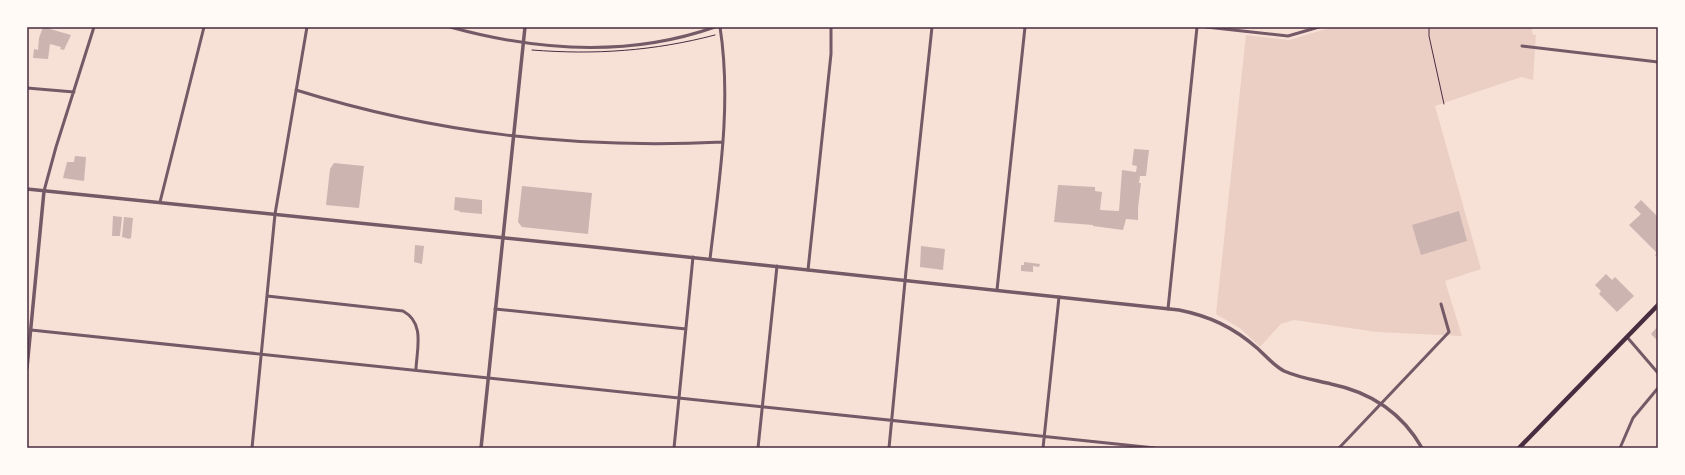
<svg xmlns="http://www.w3.org/2000/svg" width="1685" height="475" font-family="'Asap Condensed',sans-serif">
	<style>
		.green { fill: #ebcfc5 }
		.building { fill: #ccb4b1 }
		.lines { fill: none; stroke-linecap: round; stroke-linejoin: round }
		.path { stroke: #4a2c40; stroke-width: 1 }
		.minor { stroke: #755966; stroke-width: 3 }
		.tertiary { stroke: #755966; stroke-width: 3.5 }
		.primary { stroke: #4a2c40; stroke-width: 4.5 }
		.neatline { fill: none; stroke: #4a2c40; stroke-width: 1.5 }
	</style>
	<rect width="100%" height="100%" fill="#f7e1d7"/>
	<path class="green" d="M 1333,27 L 1531,27 L 1533,35 L 1536,35 L 1533,80 L 1521,77 L 1435,106 L 1481,269 L 1445,281 L 1462,336 L 1377,332 L 1294,320 L 1281,324 L 1260,347 L 1241,329 L 1216,314 L 1246,35 L 1289,40 Z"/>
	<path class="building" d="M 43,27 L 49,27 L 50,29 L 71,35 L 64,50 L 60,49 L 61,47 L 50,44 L 48,59 L 33,58 L 34,49 L 38,50 L 39,38 Z
		M 1134,149 L 1149,150 L 1146,176 L 1140,176 L 1139,183 L 1141,183 L 1138,208 L 1138,220 L 1126,219 L 1123,230 L 1093,226 L 1093,225 L 1054,222 L 1058,185 L 1095,187 L 1095,191 L 1102,192 L 1100,210 L 1119,211 L 1122,170 L 1136,172 L 1137,166 L 1132,165 Z
		M 75,156 L 86,157 L 84,181 L 63,178 L 67,162 L 74,162 Z
		M 334,163 L 364,166 L 359,208 L 326,205 L 330,169 Z
		M 522,186 L 592,193 L 588,234 L 522,227 L 518,222 Z
		M 455,197 L 482,200 L 482,214 L 459,212 L 460,211 L 454,210 Z
		M 1641,200 L 1658,217 L 1658,258 L 1655,255 L 1657,253 L 1629,225 L 1641,214 L 1634,207 Z
		M 1459,211 L 1467,241 L 1421,255 L 1412,225 Z
		M 113,216 L 122,217 L 120,236 L 112,236 Z
		M 124,217 L 133,218 L 131,238 L 129,239 L 122,237 Z
		M 415,245 L 424,246 L 422,264 L 414,262 Z
		M 921,246 L 945,249 L 943,270 L 920,267 Z
		M 1024,262 L 1040,264 L 1039,267 L 1033,266 L 1033,272 L 1021,271 L 1021,265 L 1024,265 Z
		M 1606,274 L 1612,280 L 1615,277 L 1634,296 L 1617,312 L 1599,294 L 1601,291 L 1595,285 Z
		M 1658,326 L 1658,341 L 1651,334 Z"/>
	<g class="lines">
		<path class="path" d="M 1429,27 L 1429,36 L 1444,104
			M 532,50 C 595,55 654,51 715,35"/>
		<path class="minor" d="M 450,27 C 537,51 630,57 715,27
			M 1206,27 L 1288,36 L 1319,27
			M 1522,46 L 1658,62
			M 27,88 L 74,92
			M 296,90 C 437,134 575,149 723,142
			M 44,191 L 56,147 L 94,27
			M 160,202 L 204,27
			M 710,259 C 719,182 732,104 720,27
			M 808,270 L 831,54 L 831,27
			M 997,290 L 1025,27
			M 267,296 L 403,311 C 425,323 417,348 416,369
			M 495,309 L 686,329
			M 1168,309 L 1197,27
			M 31,330 L 1155,448
			M 1627,337 L 1658,373
			M 252,448 L 275,214 L 307,27
			M 674,448 L 693,257
			M 758,448 L 777,266
			M 889,448 L 906,271 L 932,27
			M 1043,448 L 1059,297
			M 1339,448 L 1449,332 L 1441,304
			M 1620,448 L 1633,418 L 1658,388"/>
		<path class="tertiary" d="M 27,189 L 594,247 L 1179,310 C 1209,316 1233,327 1257,348 C 1266,356 1273,365 1284,371 C 1300,378 1315,380 1331,384 C 1370,392 1402,413 1422,448
			M 27,368 L 44,191
			M 481,448 L 525,27"/>
		<path class="primary" d="M 1519,448 L 1658,305"/>
	</g>
	<rect width="1685" height="475" fill="none" stroke="#fffaf5" stroke-width="56"/>
	<rect x="28" y="28" width="1629" height="419" class="neatline"/>
</svg>
